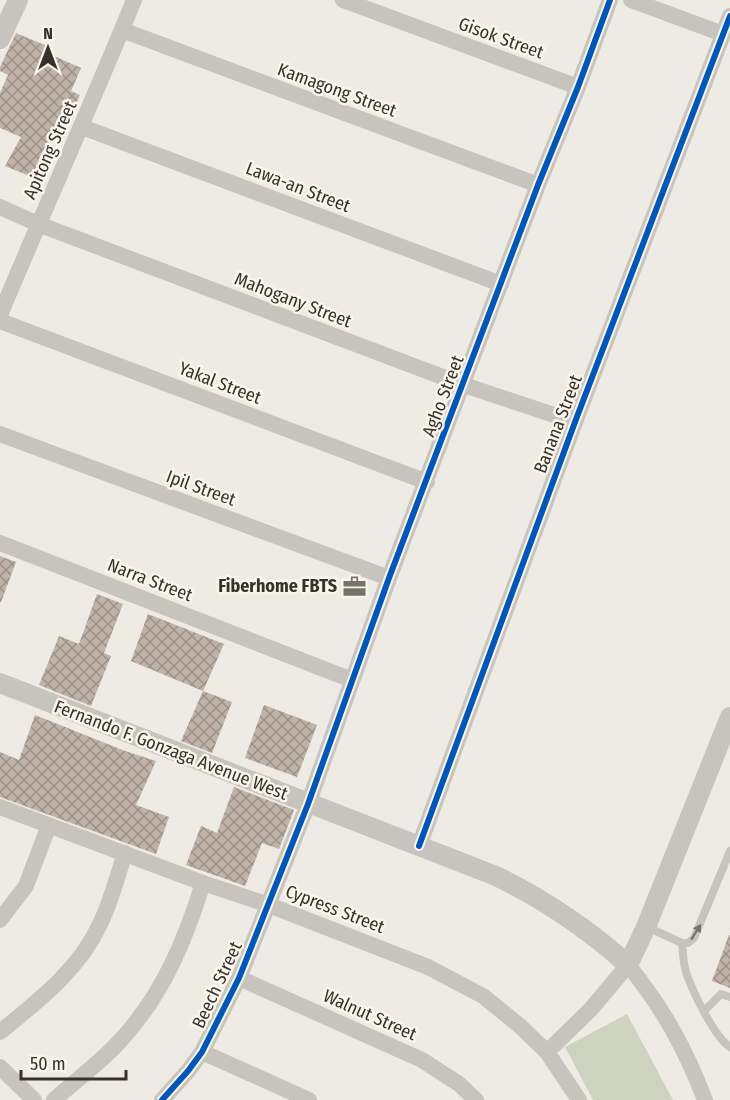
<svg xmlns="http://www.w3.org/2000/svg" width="730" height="1100" font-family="'Fira Sans Condensed',sans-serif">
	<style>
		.green { fill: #cdd3bf }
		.building { fill: url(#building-cross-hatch) }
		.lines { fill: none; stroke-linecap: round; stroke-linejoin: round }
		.service { stroke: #c7c3bd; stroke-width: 8 }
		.minor { stroke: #c7c3bd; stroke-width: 16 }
		.tertiary { stroke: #c7c3bd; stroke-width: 20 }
		.cycleway-casing { stroke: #f9f5ed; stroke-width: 10 }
		.cycleway { stroke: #0057b8; stroke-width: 6 }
		.oneway { fill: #78736d }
		.labels { text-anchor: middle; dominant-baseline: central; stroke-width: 5; stroke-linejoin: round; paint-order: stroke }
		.street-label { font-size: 18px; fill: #38312b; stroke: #f9f5ed }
		.poi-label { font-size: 18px; font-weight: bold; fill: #38312b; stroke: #f9f5ed; text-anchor: end }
	</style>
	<defs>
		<pattern id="building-cross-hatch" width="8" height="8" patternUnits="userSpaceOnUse" patternTransform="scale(1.5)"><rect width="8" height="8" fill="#c0b2a7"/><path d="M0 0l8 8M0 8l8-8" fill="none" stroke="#9d9188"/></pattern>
	</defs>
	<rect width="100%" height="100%" fill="#eeebe4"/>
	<path class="green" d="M 627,1014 L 673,1100 L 593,1100 L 565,1047 Z"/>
	<path class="building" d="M 16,33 L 47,46 L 45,52 L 81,68 L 71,91 L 80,95 L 74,108 L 60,137 L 54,134 L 46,152 L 43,150 L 32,177 L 5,166 L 21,137 L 0,128 L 0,93 L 8,75 L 0,71 L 0,67 Z
		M 0,556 L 16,562 L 1,602 L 0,602 Z
		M 97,594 L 123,604 L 104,653 L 111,656 L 91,706 L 39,685 L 59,636 L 79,644 Z
		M 148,614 L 224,644 L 203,691 L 131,661 Z
		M 203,691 L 232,702 L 212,753 L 181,741 Z
		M 264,705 L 317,725 L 297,777 L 245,758 Z
		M 35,715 L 125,751 L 156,761 L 136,805 L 169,817 L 156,854 L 0,797 L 0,752 L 19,760 Z
		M 234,787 L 294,810 L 279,849 L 262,843 L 245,886 L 186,865 L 201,826 L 217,833 Z
		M 729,935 L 730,935 L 730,988 L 712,981 Z"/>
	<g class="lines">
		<path class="service" d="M 647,927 L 682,943 L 688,943 L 694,938 L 730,851
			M 682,943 C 683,953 683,965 687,975 C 693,992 715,1038 730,1047
			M 704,1011 L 721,994 L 730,997"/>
		<path class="minor" d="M 343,0 L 578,87
			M 631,0 L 723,34
			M 122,30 L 538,185
			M 82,127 L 501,284
			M 0,207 L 38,224 L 464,385 L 575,422
			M 0,315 C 44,210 91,106 134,0
			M 0,321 L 427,482
			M 0,434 L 389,578
			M 0,543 L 352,680
			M 0,807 L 203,883 L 269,905 L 428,967 L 483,996 L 520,1026 L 547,1052 L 579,1100
			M 419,846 L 575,422 L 730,16
			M 0,920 L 26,886 L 49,825
			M 239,978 L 422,1060 L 459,1084 L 476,1100
			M 0,1032 C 38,1001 79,970 100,924 C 111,902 117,877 125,853
			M 202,1052 L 309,1100
			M 547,1052 L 591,1009 L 628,965 C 663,1008 685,1048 705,1100
			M 0,1067 L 34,1100
			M 54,1100 C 76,1080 100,1063 120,1041 C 162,996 185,941 203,883
			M 162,1100 L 188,1071 L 202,1052 L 239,978 L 308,804 L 389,578 L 538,185 L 578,87 L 610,0"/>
		<path class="tertiary" d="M 0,39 L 18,0
			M 0,683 L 496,876 C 545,900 588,929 628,965 L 646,927 L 730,717"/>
		<defs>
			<path id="cycleway" d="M 419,846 L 575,422 L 730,16
				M 162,1100 L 188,1071 L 202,1052 L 239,978 L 308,804 L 389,578 L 538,185 L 578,87 L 610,0"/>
		</defs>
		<use href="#cycleway" class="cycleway-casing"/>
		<use href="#cycleway" class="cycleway"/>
	</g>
	<defs><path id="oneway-solid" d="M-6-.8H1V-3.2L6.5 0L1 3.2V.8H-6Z" transform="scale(1.5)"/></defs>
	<use class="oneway" href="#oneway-solid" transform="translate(696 932) rotate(-58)"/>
	<defs>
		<symbol id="office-bare" viewBox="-9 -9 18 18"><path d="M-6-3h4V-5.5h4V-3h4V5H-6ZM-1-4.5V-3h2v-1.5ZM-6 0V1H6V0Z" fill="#78726c" stroke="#f9f5ed" stroke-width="2.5" paint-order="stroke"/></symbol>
	</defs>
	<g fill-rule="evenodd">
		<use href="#office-bare" x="338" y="570" width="33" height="33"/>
	</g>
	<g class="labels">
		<g class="street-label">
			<text transform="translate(501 38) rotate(20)">Gisok Street</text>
			<text transform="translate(337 90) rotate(20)">Kamagong Street</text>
			<text transform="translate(50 150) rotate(-66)">Apitong Street</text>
			<text transform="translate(298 187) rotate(21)">Lawa-an Street</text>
			<text transform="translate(293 300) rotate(21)">Mahogany Street</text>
			<text transform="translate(220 383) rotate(21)">Yakal Street</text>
			<text transform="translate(443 396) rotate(-69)">Agho Street</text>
			<text transform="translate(558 424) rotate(-69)">Banana Street</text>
			<text transform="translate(201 488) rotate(20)">Ipil Street</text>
			<text transform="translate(150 580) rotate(21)">Narra Street</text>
			<text transform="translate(171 750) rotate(21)">Fernando F. Gonzaga Avenue West</text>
			<text transform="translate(335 909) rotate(21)">Cypress Street</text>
			<text transform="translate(217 985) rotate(-65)">Beech Street</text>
			<text transform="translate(370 1015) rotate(24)">Walnut Street</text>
		</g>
		<g class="poi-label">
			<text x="337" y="586">Fiberhome FBTS</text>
		</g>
	</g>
	<g transform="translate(48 48)" stroke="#f9f5ed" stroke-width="4.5" paint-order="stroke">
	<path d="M0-4.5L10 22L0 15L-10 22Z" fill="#38312b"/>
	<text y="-9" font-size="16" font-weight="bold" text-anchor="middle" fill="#38312b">N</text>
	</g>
	<path d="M21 1070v9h105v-9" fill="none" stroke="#38312b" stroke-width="3"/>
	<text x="30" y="1070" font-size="18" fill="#38312b" stroke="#f9f5ed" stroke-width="4.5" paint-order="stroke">50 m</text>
</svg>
